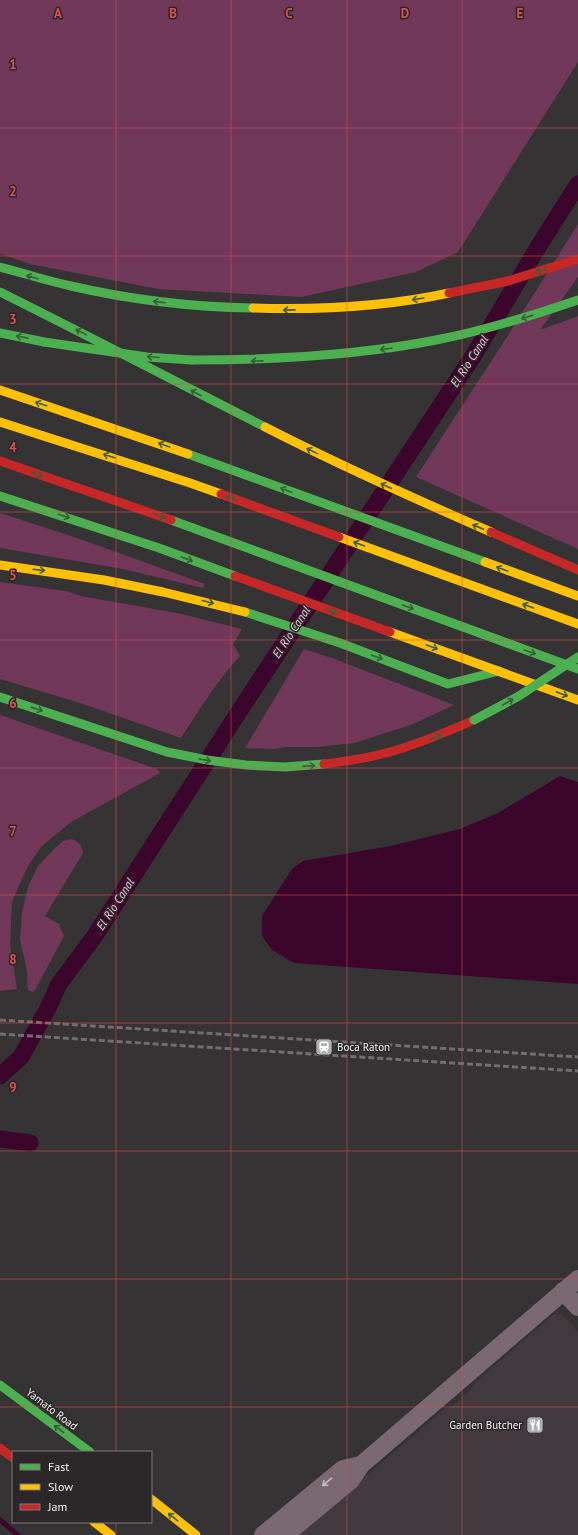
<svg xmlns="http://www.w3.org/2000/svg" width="578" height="1535" font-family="'PT Sans',sans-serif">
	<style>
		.built { fill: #433a3f }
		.green { fill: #71385a }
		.water { fill: #3c052b }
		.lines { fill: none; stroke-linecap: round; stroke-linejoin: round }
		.stream { stroke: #3c052b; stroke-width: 5 }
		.canal { stroke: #3c052b; stroke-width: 17 }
		.street { stroke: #7a6973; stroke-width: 18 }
		.fast { stroke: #4caf50; stroke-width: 9 }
		.slow { stroke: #ffc107; stroke-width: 9 }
		.jam { stroke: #c62828; stroke-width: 9 }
		.rail { stroke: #766b70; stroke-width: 3; stroke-dasharray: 6 3; stroke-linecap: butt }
		.fast-bridge { stroke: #4caf50; stroke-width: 9 }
		.oneway { stroke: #395e39 }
		.oneway2 { stroke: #c3bbbf }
		.grid { fill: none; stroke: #dc5050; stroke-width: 1; stroke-opacity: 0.55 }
		.labels { text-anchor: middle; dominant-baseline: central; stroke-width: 3; stroke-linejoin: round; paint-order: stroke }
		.poi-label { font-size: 11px; fill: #f3f1f2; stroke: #2c282a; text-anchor: start }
		.street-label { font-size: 11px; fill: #f3f1f2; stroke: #2c282a }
		.water-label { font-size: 12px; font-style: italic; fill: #f1c1db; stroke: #2c282a }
		.grid-label { font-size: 13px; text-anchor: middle; font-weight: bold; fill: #dc5050; stroke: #2c282a; stroke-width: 3; stroke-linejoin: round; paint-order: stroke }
	</style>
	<rect width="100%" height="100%" fill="#353334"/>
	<path class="built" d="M 562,1314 L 578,1332 L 578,1535 L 296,1535 L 445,1409 L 454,1405 L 470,1391 L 476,1382 L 553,1315 Z"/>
	<path class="green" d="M 0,0 L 578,0 L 578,62 L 458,252 L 416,272 L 301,297 L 158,289 L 30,264 L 0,254 Z
		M 578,224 L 578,277 L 540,330 L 578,316 L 578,549 L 416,477 L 505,340 Z
		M 0,513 L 80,539 L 205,584 L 203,588 L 123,569 L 0,548 Z
		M 0,582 L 66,591 L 81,596 L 182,614 L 242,629 L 233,644 L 240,656 C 217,681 199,710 181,738 L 83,704 L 0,679 Z
		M 304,649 L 332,658 L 454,705 L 411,725 L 354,743 L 317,747 L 286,747 L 274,749 L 245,748 Z
		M 0,715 L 157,769 L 160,773 L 71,822 L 42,846 L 29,864 L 20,883 L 12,902 L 10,945 L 17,989 L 0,991 Z
		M 72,839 C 79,843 82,845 83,853 L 45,916 L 59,924 L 64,936 L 35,990 L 33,992 L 28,990 L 27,971 L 20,939 L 22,913 L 28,887 L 38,866 L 55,848 L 63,841 Z"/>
	<path class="water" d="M 560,776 L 578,782 L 578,984 L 294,963 L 272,950 L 262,936 L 262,916 L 292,869 L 303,861 L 391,846 L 460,829 L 498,813 Z"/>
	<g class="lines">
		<path class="stream" d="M 0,1520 L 18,1535"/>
		<path class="canal" d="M 0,1076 L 21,1057 L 48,1008 L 59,984 L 94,937 L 242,707 L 472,358 L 540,244 L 578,184
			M 0,1139 L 30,1143"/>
		<path class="street" d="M 563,1291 L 578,1307
			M 263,1535 L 343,1469 L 361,1465
			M 285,1535 L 351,1480 L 361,1465 L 578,1279"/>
		<path class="fast" d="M 0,267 C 24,273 47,281 71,286 C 131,300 192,307 253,308
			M 0,292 C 89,336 176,382 265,427
			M 0,333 L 44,342
			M 192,360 C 274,360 355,356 436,340 C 484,331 531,316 578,300
			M 188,454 L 485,562
			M 0,496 L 159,548 L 235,576
			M 171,520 L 578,669
			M 245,612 L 340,643 L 448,684 L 499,671
			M 0,697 L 167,752 L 207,760 L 246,765 L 285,767 L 324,764
			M 0,1385 L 90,1452"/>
		<path class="slow" d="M 253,308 C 318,310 385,307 449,293
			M 0,390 L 188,454
			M 0,422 L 190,483 L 221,494
			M 265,427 C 339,465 415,499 491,532
			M 339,537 L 578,624
			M 485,562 L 578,596
			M 0,565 L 104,580 L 163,592 L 245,612
			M 390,632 L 578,700
			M 151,1499 L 196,1535
			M 94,1522 L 111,1535"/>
		<path class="jam" d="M 449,293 L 508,281 L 578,259
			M 0,461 L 171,520
			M 221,494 L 339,537
			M 491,532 L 578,570
			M 235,576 L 390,632
			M 324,764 C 350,761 375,757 400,749 C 425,741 449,731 474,720
			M 0,1448 L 13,1458"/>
		<path class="rail" d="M 0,1020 L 578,1057
			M 0,1034 L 578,1071"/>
		<path class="fast-bridge" d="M 44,342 L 147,357 L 192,360
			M 474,720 L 519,696 L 578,657"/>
	</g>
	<defs><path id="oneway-shaft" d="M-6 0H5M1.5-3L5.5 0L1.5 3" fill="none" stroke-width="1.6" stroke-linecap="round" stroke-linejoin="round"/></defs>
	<g class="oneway">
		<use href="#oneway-shaft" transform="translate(541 271) rotate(164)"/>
		<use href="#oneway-shaft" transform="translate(32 277) rotate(-164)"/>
		<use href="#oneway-shaft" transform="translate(418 299) rotate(171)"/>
		<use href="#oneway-shaft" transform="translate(159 302) rotate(-173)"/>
		<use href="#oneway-shaft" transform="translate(289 310) rotate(179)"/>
		<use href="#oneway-shaft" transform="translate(527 317) rotate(163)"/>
		<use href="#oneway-shaft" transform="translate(81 332) rotate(-152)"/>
		<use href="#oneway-shaft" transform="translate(22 337) rotate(-169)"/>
		<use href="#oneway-shaft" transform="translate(386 349) rotate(171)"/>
		<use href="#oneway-shaft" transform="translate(153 357) rotate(-175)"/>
		<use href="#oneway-shaft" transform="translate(257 361) rotate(179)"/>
		<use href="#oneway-shaft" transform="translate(196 393) rotate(-153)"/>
		<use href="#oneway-shaft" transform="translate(41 404) rotate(-162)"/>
		<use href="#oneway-shaft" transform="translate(164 445) rotate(-160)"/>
		<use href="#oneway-shaft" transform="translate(312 451) rotate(-154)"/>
		<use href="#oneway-shaft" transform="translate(109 456) rotate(-162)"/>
		<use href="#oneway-shaft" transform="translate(37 474) rotate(18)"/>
		<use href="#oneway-shaft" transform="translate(386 486) rotate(-155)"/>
		<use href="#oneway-shaft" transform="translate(286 490) rotate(-159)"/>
		<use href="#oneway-shaft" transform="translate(232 498) rotate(-161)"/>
		<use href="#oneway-shaft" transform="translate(64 516) rotate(18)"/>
		<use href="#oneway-shaft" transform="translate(160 516) rotate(20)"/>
		<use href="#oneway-shaft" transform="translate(478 527) rotate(-157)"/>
		<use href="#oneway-shaft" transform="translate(359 544) rotate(-160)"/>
		<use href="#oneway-shaft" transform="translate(187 559) rotate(20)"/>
		<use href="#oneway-shaft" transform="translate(502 569) rotate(-160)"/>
		<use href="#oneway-shaft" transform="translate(39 570) rotate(7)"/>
		<use href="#oneway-shaft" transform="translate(208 602) rotate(14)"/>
		<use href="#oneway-shaft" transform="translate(528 606) rotate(-160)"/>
		<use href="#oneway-shaft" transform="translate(408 607) rotate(20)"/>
		<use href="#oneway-shaft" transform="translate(331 611) rotate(20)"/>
		<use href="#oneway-shaft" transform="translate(432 647) rotate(20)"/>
		<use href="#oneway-shaft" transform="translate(530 652) rotate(20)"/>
		<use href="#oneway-shaft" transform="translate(377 657) rotate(20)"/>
		<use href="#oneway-shaft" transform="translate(562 694) rotate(20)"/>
		<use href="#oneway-shaft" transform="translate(508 702) rotate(-30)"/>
		<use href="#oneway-shaft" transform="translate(37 709) rotate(18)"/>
		<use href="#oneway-shaft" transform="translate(436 737) rotate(-21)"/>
		<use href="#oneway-shaft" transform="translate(205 760) rotate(10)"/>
		<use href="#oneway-shaft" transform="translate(309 766) rotate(-4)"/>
		<use href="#oneway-shaft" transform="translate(59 1429) rotate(-143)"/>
		<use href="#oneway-shaft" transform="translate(173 1517) rotate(-141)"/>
	</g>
	<use class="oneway2" href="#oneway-shaft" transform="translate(327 1482) rotate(140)"/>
	<path class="grid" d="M 116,0 L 116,1452M 231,0 L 231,1535M 347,0 L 347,1535M 462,0 L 462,1535M 0,128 L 578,128M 0,256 L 578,256M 0,384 L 578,384M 0,512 L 578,512M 0,640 L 578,640M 0,768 L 578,768M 0,895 L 578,895M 0,1023 L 578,1023M 0,1151 L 578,1151M 0,1279 L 578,1279M 0,1407 L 578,1407M 116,1522 L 116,1535"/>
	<defs>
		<symbol id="station-square" viewBox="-11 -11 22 22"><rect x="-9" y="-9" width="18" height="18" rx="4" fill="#b0aeb0" stroke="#2c282a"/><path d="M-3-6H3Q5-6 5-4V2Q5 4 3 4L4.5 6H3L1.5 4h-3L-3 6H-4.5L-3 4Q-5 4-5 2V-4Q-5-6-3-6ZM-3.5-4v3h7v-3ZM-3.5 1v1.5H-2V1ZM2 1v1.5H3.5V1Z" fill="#fff"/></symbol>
		<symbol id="restaurant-square" viewBox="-11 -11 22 22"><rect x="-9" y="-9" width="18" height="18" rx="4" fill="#b0aeb0" stroke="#2c282a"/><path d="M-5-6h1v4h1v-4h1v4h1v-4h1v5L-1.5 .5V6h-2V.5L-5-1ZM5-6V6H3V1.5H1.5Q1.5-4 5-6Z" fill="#fff"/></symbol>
	</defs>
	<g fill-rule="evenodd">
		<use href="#station-square" x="314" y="1037" width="20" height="20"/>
		<use href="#restaurant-square" x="525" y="1415" width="20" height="20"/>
	</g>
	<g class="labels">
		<g class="poi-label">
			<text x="337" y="1047">Boca Raton</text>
			<text x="522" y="1425" text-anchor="end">Garden Butcher</text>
		</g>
		<g class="street-label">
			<text transform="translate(52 1409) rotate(37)">Yamato Road</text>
		</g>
		<g class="water-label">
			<text transform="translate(469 361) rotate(-57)">El Rio Canal</text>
			<text transform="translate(291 632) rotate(-57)">El Rio Canal</text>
			<text transform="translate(115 904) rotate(-57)">El Rio Canal</text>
		</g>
	</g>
	<g class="grid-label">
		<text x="58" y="18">A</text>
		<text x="173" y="18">B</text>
		<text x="289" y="18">C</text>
		<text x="405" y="18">D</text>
		<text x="520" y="18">E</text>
		<text x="13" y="69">1</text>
		<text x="13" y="196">2</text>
		<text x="13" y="324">3</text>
		<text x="13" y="452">4</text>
		<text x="13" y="580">5</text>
		<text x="13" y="708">6</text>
		<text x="13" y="836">7</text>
		<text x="13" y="964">8</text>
		<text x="13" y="1092">9</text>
	</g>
	<rect x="12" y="1451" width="140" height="72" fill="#2c282a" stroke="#7c787a"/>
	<rect x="20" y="1464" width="20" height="6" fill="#4caf50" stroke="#7c787a"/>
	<text x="48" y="1471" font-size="12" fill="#f3f1f2">Fast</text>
	<rect x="20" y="1484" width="20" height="6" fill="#ffc107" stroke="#7c787a"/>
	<text x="48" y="1491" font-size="12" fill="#f3f1f2">Slow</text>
	<rect x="20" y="1504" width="20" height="6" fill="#c62828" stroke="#7c787a"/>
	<text x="48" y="1511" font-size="12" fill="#f3f1f2">Jam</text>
</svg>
